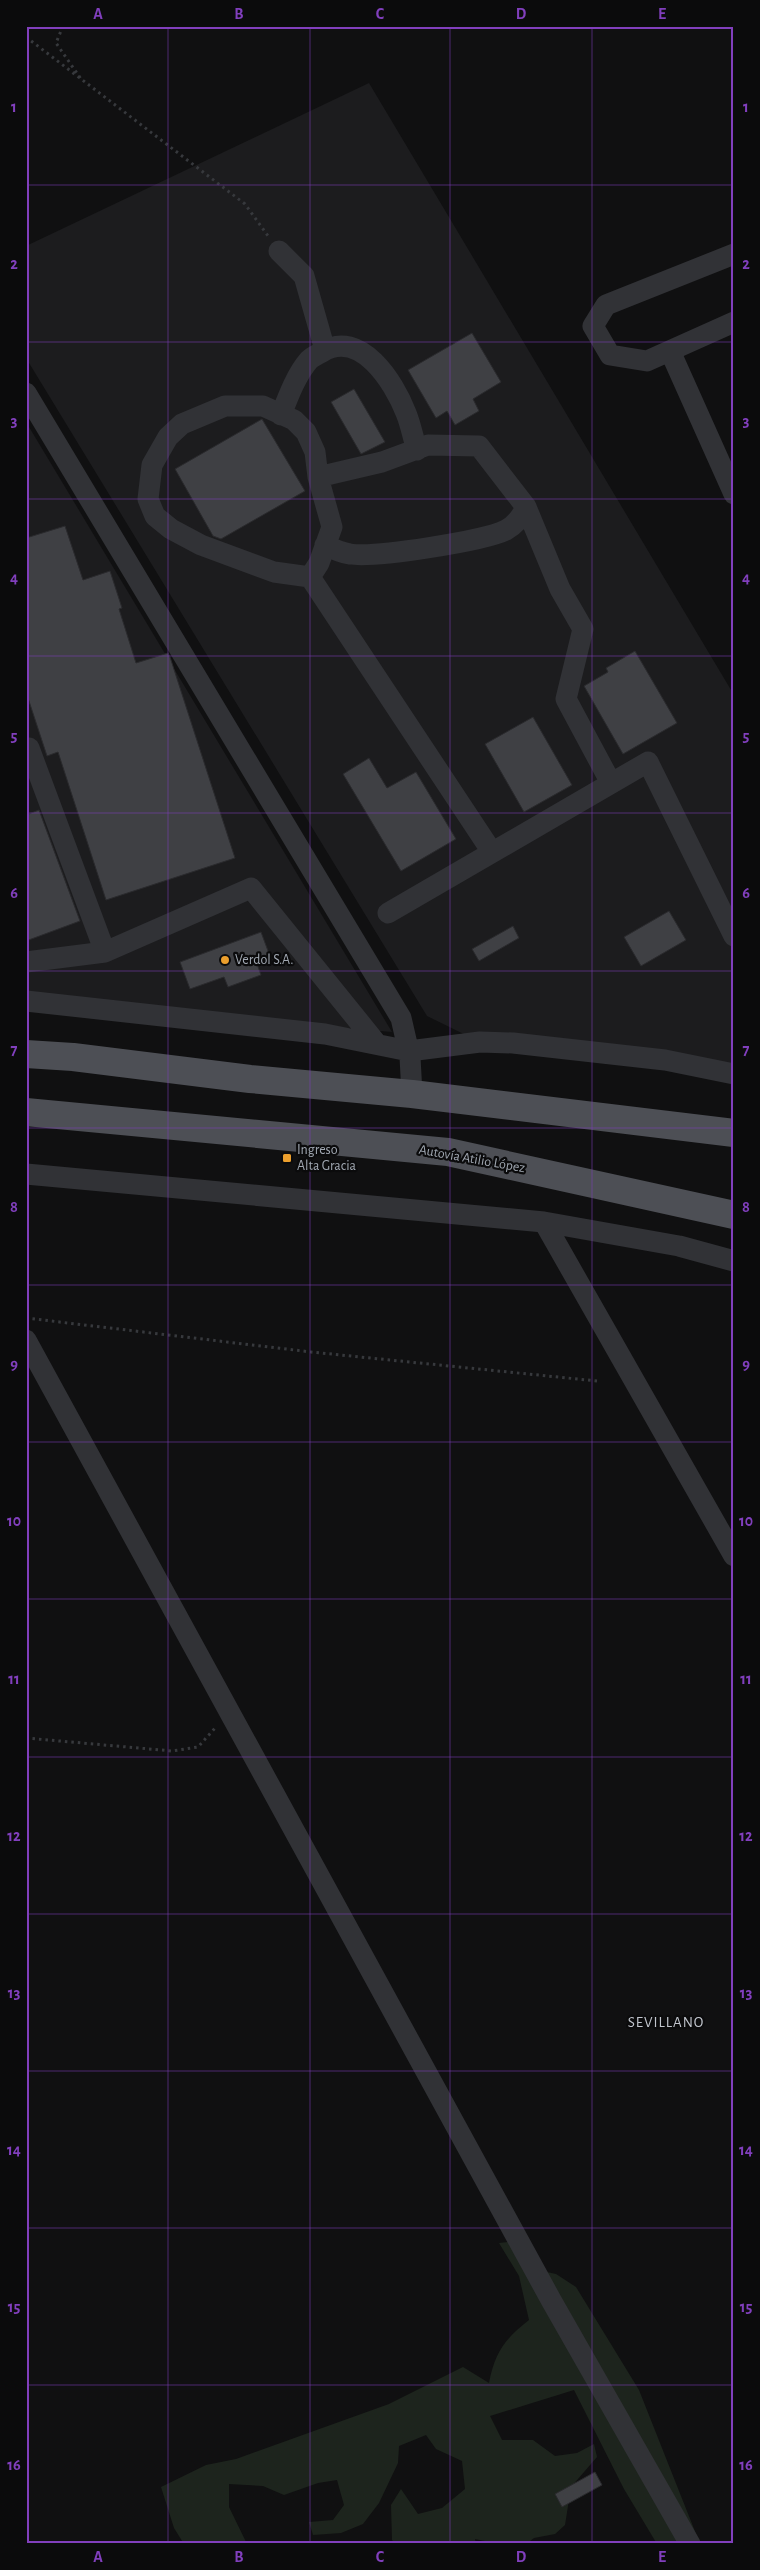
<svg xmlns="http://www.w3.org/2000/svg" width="760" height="2570" font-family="'Alegreya Sans',sans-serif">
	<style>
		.built { fill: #1c1c1e }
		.green { fill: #1d241d }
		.building { fill: #3f4044; stroke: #2a2a2d }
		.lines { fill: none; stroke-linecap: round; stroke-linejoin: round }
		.path { stroke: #37393d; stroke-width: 3; stroke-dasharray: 2.5 4; stroke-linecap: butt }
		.minor { stroke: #313236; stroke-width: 21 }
		.major { stroke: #4d4f55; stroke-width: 28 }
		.grid { fill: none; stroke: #813fbd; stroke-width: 1; stroke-opacity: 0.55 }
		.poi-dot { fill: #ec9f2d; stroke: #0b0b0c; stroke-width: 2 }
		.labels { text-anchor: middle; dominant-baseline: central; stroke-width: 4.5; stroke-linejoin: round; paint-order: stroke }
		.poi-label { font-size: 14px; fill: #a1a8b2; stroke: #0b0b0c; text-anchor: start }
		.street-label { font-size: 14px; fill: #a1a8b2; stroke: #0b0b0c }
		.neighbourhood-label { font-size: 15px; letter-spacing: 1px; fill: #c2c6ce; stroke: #0b0b0c }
		.neatline { fill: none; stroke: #813fbd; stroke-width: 2 }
		.grid-label { font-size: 16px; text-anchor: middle; font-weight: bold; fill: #813fbd }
	</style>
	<rect width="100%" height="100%" fill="#101011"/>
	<path class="built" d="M 369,83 L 734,695 L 734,1074 L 480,1042 L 427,1016 L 26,358 L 26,246 Z
		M 26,422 L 392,1032 L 26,1001 Z"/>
	<path class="green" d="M 508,2242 L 542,2271 L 556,2274 L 576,2287 L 639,2390 L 700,2544 L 657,2544 L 624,2489 L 574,2390 L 490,2416 L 502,2440 L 533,2440 L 555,2456 L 577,2453 L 594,2444 L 597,2457 L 571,2487 L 565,2525 L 555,2534 L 534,2538 L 526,2544 L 499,2544 L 475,2539 L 476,2544 L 396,2544 L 392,2540 L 391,2505 L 401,2489 L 418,2514 L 442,2508 L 465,2489 L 462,2461 L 436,2449 L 426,2435 L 399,2446 L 398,2463 L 379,2503 L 363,2524 L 341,2533 L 313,2535 L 309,2522 L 333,2520 L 344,2505 L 337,2480 L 318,2483 L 284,2495 L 263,2486 L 229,2484 L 229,2507 L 247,2544 L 184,2544 L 174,2528 L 161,2487 L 206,2465 L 236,2459 L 389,2404 L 463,2367 L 489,2383 C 495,2352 505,2339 529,2320 L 519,2276 L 499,2243 Z"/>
	<path class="building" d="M 472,333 L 501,382 L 473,399 L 479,411 L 455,425 L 447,411 L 436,418 L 408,370 Z
		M 354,389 L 385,442 L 361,454 L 331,402 Z
		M 262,419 L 305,491 L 221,539 L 213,536 L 175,469 Z
		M 65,526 L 83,580 L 110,571 L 122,608 L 119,609 L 136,663 L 168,653 L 170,657 L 235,858 L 106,900 L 58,752 L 47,756 L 26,692 L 26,538 Z
		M 635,651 L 677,723 L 623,754 L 584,686 L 608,672 L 606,668 Z
		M 533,717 L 572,785 L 524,812 L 485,744 Z
		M 369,758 L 387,788 L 416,772 L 456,839 L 401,871 L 343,774 Z
		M 39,810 L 80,921 L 26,941 L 26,815 Z
		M 669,911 L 686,940 L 641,966 L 624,937 Z
		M 513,926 L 519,938 L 479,961 L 472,949 Z
		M 261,932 L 271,959 L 257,964 L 261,975 L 228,987 L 224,977 L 190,989 L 180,962 Z
		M 595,2472 L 602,2485 L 562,2507 L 555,2494 Z"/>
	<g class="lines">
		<path class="path" d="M 63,26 L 56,43 L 81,79
			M 26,37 L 245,204 L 268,236
			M 26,1318 L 311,1352 L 597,1381
			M 26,1738 L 172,1751 L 198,1747 L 216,1727"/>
		<path class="minor" d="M 279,251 L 304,276 L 325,350
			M 734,254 L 606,305 L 593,326 L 610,355 L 647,361 L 734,322
			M 670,351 L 734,494
			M 26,393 L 401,1018 L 410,1057 L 412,1094
			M 281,415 C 288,397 296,375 309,360 C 312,357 318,354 322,352 C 360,328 394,382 406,413 C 411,425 413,438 417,450
			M 318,477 L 382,462 L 428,445 L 479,446 L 526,507 C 522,516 515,525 506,530 C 484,541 375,558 350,554 C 342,553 333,549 325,545
			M 526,507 L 560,589 L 583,629 L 566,699 L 611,783
			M 310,577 L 319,563 L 332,527 L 318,477 L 315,452 L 306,432 L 294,420 L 263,406 L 225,406 L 182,424 L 168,437 L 152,465 L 148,499 L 155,516 L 171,529 L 201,545 L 274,572 L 310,577 L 492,852
			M 26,749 L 29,748 L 105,952
			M 388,913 L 648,762 L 734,936
			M 26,962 L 105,952 L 251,888 L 377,1044
			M 26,1001 L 325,1034 L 409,1051 L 480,1042 L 513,1043 L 665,1060 L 734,1074
			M 26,1174 L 544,1222 L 679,1246 L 734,1261
			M 544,1222 L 734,1556
			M 26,1340 L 551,2300 L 690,2544"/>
		<path class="major" d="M 26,1054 L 73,1057 L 250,1079 L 412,1094 L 734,1133
			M 26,1112 L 448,1152 L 734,1215"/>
	</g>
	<path class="grid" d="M 168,26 L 168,2544M 310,26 L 310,2544M 450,26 L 450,2544M 592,26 L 592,2544M 26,185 L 734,185M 26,342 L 734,342M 26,499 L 734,499M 26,656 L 734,656M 26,813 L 734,813M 26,971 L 734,971M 26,1128 L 734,1128M 26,1285 L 734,1285M 26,1442 L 734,1442M 26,1599 L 734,1599M 26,1757 L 734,1757M 26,1914 L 734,1914M 26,2071 L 734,2071M 26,2228 L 734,2228M 26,2385 L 734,2385"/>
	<g class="poi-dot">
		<circle cx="225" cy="960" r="5"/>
		<rect x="282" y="1153" width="10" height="10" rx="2.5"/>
	</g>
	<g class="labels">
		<g class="poi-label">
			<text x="235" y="960">Verdol S.A.</text>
			<text x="297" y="1150">Ingreso<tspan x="297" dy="16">Alta Gracia</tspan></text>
		</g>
		<g class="street-label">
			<text transform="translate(472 1159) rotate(10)">Autovía Atilio López</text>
		</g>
		<g class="neighbourhood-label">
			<text x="666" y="2022">SEVILLANO</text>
		</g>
	</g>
	<rect width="760" height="2570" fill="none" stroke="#0b0b0c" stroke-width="55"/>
	<rect x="28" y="28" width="704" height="2514" class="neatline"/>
	<g class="grid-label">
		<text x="98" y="19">A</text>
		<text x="239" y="19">B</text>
		<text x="380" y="19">C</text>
		<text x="521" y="19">D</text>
		<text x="662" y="19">E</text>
		<text x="14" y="112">1</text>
		<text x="746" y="112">1</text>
		<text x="14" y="269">2</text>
		<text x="746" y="269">2</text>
		<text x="14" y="426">3</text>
		<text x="746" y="426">3</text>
		<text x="14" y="583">4</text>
		<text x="746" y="583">4</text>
		<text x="14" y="741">5</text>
		<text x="746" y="741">5</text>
		<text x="14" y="898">6</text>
		<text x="746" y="898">6</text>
		<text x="14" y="1055">7</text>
		<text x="746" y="1055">7</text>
		<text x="14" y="1212">8</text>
		<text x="746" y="1212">8</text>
		<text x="14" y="1369">9</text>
		<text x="746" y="1369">9</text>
		<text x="14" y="1526">10</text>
		<text x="746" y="1526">10</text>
		<text x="14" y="1684">11</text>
		<text x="746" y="1684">11</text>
		<text x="14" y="1841">12</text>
		<text x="746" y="1841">12</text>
		<text x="14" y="1998">13</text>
		<text x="746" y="1998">13</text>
		<text x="14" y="2155">14</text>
		<text x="746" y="2155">14</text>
		<text x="14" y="2312">15</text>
		<text x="746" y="2312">15</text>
		<text x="14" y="2470">16</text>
		<text x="746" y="2470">16</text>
		<text x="98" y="2562">A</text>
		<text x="239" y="2562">B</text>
		<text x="380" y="2562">C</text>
		<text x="521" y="2562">D</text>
		<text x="662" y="2562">E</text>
	</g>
</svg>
